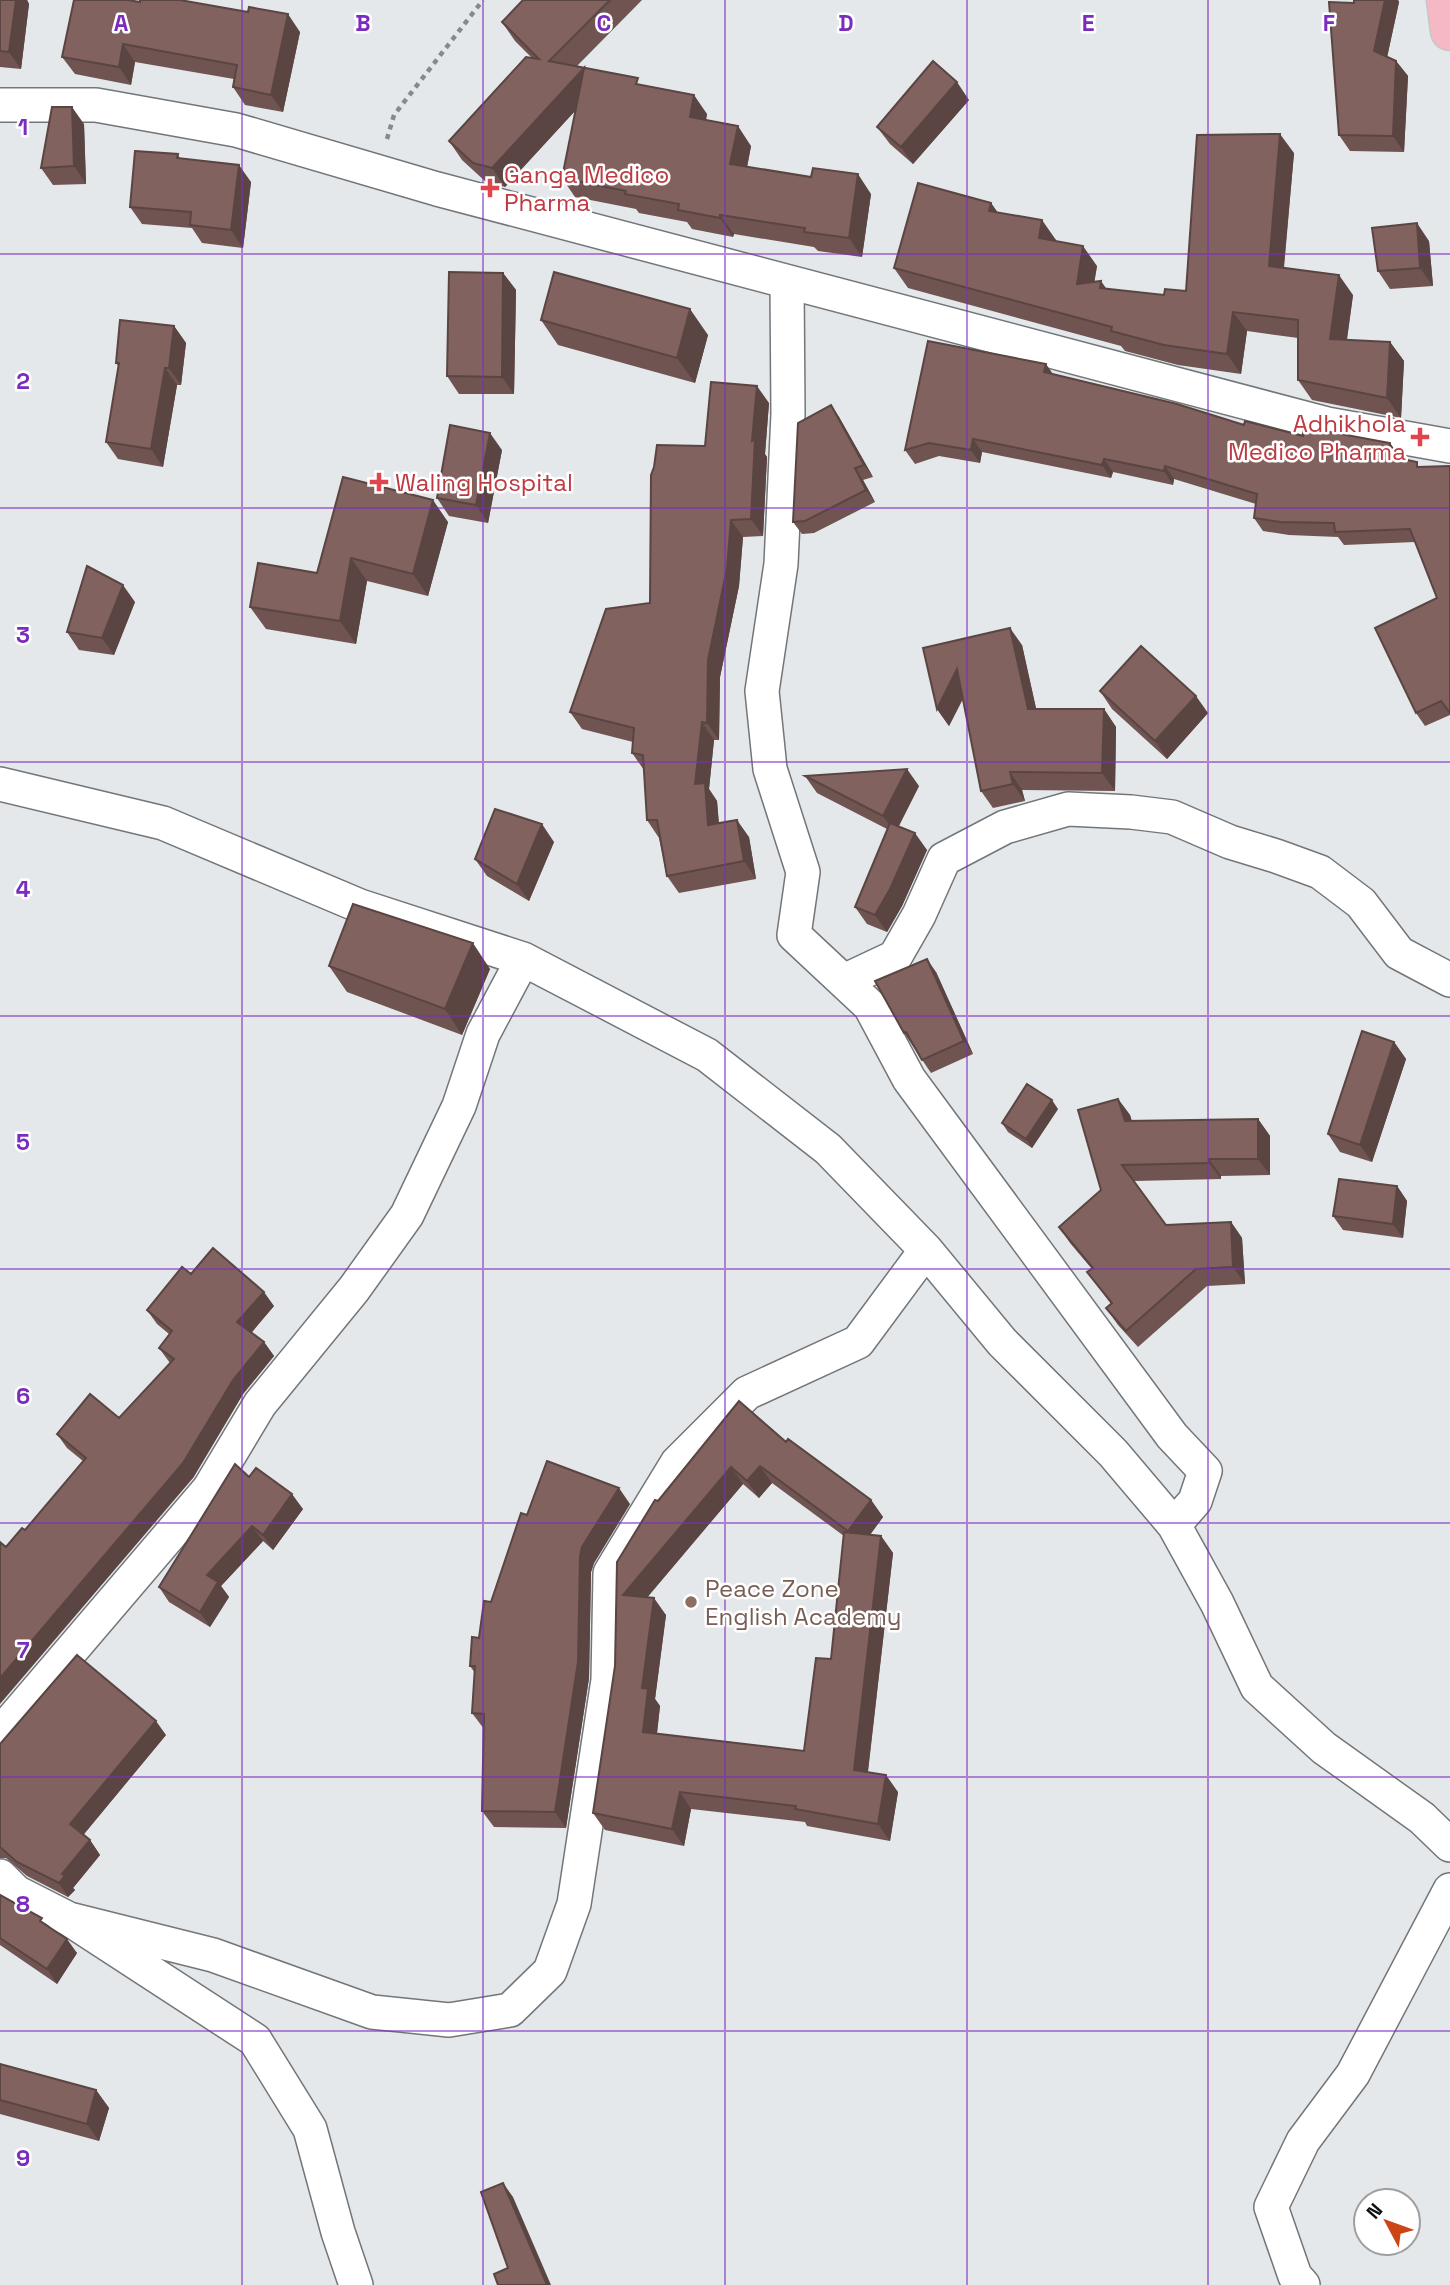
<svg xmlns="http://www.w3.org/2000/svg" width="1450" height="2285" font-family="'Space Grotesk',sans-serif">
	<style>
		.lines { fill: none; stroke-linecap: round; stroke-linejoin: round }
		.street-casing { stroke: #737679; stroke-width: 36 }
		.highway-casing { stroke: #c5c6c6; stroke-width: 41 }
		.path { stroke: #87898b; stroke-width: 4.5; stroke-dasharray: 5 5; stroke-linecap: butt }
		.street { stroke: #fff; stroke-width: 33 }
		.highway { stroke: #f6b8c5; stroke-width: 38 }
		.wall { fill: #6f5452; fill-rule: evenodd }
		.shaded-wall { fill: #5a4542 }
		.building { fill: #81625f; stroke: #5a4542; stroke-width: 2 }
		.grid { fill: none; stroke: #7b2cbf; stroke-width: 2; stroke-opacity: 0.55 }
		.health-dot { fill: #e0444e; stroke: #fff; stroke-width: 2.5 }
		.education-dot { fill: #8d6e63; stroke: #fff; stroke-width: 2.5 }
		.labels { text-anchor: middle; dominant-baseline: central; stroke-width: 5; stroke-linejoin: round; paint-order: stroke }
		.health-label { font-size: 24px; fill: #be3a42; stroke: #fff; text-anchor: start }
		.education-label { font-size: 24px; fill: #785e54; stroke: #fff; text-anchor: start }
		.grid-label { font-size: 23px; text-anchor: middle; font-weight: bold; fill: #7b2cbf; stroke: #fff; stroke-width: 5; stroke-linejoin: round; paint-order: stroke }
	</style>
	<rect width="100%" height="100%" fill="#e4e8eb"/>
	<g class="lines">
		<defs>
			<path id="street" d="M 0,105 L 96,105 L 236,130 L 437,189 L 1327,424 L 1450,446
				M 787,283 L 788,414 L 781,564 L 762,691 L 770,769 L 803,872 L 794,935 L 870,1006 L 909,1079 L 1172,1436 L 1205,1471 L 1195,1501 L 1174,1525
				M 0,784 L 163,823 L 360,906 L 523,959 L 707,1055 L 828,1149 L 926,1250 L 1002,1342 L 1113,1453 L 1174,1525 L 1217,1603 L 1257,1687 L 1324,1748 L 1422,1818 L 1450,1845
				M 844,981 L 895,957 L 919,915 L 944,859 L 1005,827 L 1068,809 L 1131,812 L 1172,817 L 1230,842 L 1276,856 L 1320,872 L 1361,903 L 1399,953 L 1450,980
				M 0,1734 L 209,1489 L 260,1404 L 354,1289 L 407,1215 L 459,1106 L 483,1034 L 523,959
				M 0,1876 L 16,1892 L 69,1919 L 255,2040 L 310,2129 L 338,2232 L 356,2285
				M 69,1919 L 213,1955 L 372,2012 L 449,2020 L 510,2010 L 550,1971 L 574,1904 L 608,1680 L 610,1573 L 677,1463 L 747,1393 L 858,1342 L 926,1250
				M 1303,2285 L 1295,2276 L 1271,2207 L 1303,2141 L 1353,2074 L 1450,1890"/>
			<path id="highway" d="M 1446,0 L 1450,31"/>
		</defs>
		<use href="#street" class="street-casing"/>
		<use href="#highway" class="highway-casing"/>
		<path class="path" d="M 387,139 L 394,115 L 483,0"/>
		<use href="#street" class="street"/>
		<use href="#highway" class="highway"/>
	</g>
	<path class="wall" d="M 0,0 L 27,0 L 29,4 L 21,69 L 0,67 Z
		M 74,0 L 300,32 L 283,112 L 245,105 L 233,87 L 234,79 L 135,62 L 131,85 L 75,74 L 62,57 Z
		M 523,0 L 642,0 L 577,66 L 643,86 L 707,114 L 706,120 L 751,146 L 747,167 L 871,194 L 862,257 L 818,251 L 814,247 L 734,234 L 733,237 L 692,229 L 687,222 L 639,213 L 636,209 L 575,197 L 562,178 L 575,111 L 505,187 L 486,182 L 462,160 L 449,141 L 532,58 L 515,41 L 502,22 Z
		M 1354,0 L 1398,0 L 1399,2 L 1387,57 L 1396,61 L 1408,76 L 1404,152 L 1350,151 L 1339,135 Z
		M 969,100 L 913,164 L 890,144 L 877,127 Z
		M 84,124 L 86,184 L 53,185 L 41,168 Z
		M 1294,153 L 1284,268 L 1353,295 L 1347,340 L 1390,342 L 1404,361 L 1401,418 L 1312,400 L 1298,380 L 1298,338 L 1247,331 L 1241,374 L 1178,365 L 1125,351 L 1121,346 L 908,288 L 894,268 L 991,203 L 998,213 L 1056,240 L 1056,241 L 1097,266 L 1094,282 L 1106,289 L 1164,295 L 1186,291 Z
		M 178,154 L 180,159 L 251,182 L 243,248 L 202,243 L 192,228 L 142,224 L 130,207 Z
		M 1429,241 L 1433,286 L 1390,289 L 1378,271 Z
		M 503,273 L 516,290 L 514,394 L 459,394 L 447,376 Z
		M 541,320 L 708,335 L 695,383 L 558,345 Z
		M 174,326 L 186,343 L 181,385 L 177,385 L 163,467 L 118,459 L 106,442 L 119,367 L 116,363 Z
		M 1053,374 L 1244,425 L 1303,436 L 1390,443 L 1399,456 L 1399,458 L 1420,467 L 1450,466 L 1450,715 L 1425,726 L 1416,713 L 1437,598 L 1415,542 L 1344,545 L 1338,537 L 1289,535 L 1263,531 L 1254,518 L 1256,504 L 1174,479 L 1173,485 L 1113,472 L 1111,478 L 982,452 L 980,463 L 939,456 L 915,464 L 905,450 Z
		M 769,403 L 765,454 L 767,457 L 763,536 L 743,537 L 739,586 L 720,677 L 719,740 L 714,740 L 709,789 L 717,801 L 719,823 L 749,837 L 756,879 L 679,893 L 667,876 L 659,838 L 647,820 L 644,770 L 632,753 L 633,742 L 582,729 L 570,712 L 650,603 L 705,446 Z
		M 831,405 L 839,417 L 873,477 L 863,480 L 875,502 L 814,533 L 802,534 L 793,522 Z
		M 502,450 L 488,523 L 449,516 L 437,498 Z
		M 343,477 L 448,522 L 428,596 L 367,581 L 356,644 L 266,629 L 250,607 L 317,573 Z
		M 135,602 L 114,655 L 79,650 L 67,632 Z
		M 1022,645 L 1036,709 L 1104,709 L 1116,727 L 1115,791 L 1022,790 L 1025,801 L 993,808 L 981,791 L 963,699 L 949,726 L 937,709 Z
		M 1100,691 L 1208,713 L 1167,759 L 1112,709 Z
		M 805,776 L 919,786 L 899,826 L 927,850 L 902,906 L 887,932 L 867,924 L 855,907 L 887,829 L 817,793 Z
		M 554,842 L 529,901 L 487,876 L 475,859 Z
		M 329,966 L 490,969 L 462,1035 L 347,992 Z
		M 936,972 L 973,1054 L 931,1073 L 904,1033 Z
		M 1394,1042 L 1406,1059 L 1372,1162 L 1340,1152 L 1328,1134 Z
		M 1118,1099 L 1130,1115 L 1132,1121 L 1258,1119 L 1270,1136 L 1270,1175 L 1221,1176 L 1221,1179 L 1134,1181 L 1166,1225 L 1231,1222 L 1242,1238 L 1245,1284 L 1207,1286 L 1138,1347 L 1118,1325 L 1106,1308 L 1111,1304 L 1087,1272 L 1092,1269 L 1070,1243 L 1059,1227 L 1101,1190 Z
		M 1058,1109 L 1032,1148 L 1008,1132 L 1002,1123 Z
		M 1397,1186 L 1407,1201 L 1403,1238 L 1343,1230 L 1333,1216 Z
		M 191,1274 L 274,1306 L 251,1332 L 264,1342 L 274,1356 L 243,1394 L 193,1478 L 6,1547 L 25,1530 L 83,1461 L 67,1448 L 57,1434 L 119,1418 L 170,1363 L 159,1348 L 169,1334 L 157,1324 L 147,1310 Z
		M 786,1442 L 871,1500 L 883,1517 L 870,1535 L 881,1536 L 893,1553 L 868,1772 L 898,1792 L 890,1841 L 807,1826 L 805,1822 L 691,1809 L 684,1846 L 605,1830 L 593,1813 L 658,1501 ZM 772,1483 L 844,1536 L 831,1659 L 804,1751 L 657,1734 L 660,1706 L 655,1699 L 666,1615 L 647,1597 L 743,1484 L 759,1498 Z
		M 249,1477 L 303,1509 L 273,1550 L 263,1541 L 221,1586 L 229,1597 L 210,1627 L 169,1602 L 159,1587 Z
		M 630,1504 L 594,1563 L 591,1572 L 589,1678 L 566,1828 L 494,1827 L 482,1811 L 484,1729 L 472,1713 L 475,1673 L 470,1666 L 479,1638 L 527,1515 Z
		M 166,1735 L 83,1835 L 90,1840 L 100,1855 L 73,1888 L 75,1890 L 68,1897 L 27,1876 L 6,1858 L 0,1858 L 0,1744 Z
		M 0,1895 L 48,1925 L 77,1953 L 57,1984 L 0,1945 Z
		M 0,2064 L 96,2090 L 109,2108 L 99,2141 L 0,2114 Z"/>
	<path class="shaded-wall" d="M 16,0 L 27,0 L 29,4 L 21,69 L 9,52 Z
		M 1385,0 L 1398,0 L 1399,2 L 1385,67 L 1374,51 Z
		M 288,14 L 300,32 L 283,112 L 271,95 Z
		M 123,44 L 135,62 L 131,85 L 119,67 Z
		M 1396,61 L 1408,76 L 1404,152 L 1393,136 Z
		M 584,68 L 597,87 L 505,187 L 492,168 Z
		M 957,82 L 969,100 L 913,164 L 901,147 Z
		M 694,95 L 707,114 L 703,136 L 690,117 Z
		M 72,107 L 84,124 L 86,184 L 74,166 Z
		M 738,126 L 751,146 L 744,183 L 730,164 Z
		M 1280,134 L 1294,153 L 1282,286 L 1269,266 Z
		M 239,165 L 251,182 L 243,248 L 231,230 Z
		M 858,174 L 871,194 L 862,257 L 849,238 Z
		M 991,203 L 1005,223 L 989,211 Z
		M 720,215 L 734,234 L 733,237 L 720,218 Z
		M 1042,220 L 1056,240 L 1053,258 L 1039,238 Z
		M 1417,223 L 1429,241 L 1433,286 L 1420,268 Z
		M 1083,246 L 1097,266 L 1091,303 L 1077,284 Z
		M 503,273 L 516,290 L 514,394 L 502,377 Z
		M 1339,275 L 1353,295 L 1344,359 L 1330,339 Z
		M 1101,281 L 1115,301 L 1100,288 Z
		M 690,309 L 708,335 L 695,383 L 677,358 Z
		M 1233,312 L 1247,331 L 1241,374 L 1227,354 Z
		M 174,326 L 186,343 L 181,385 L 169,368 Z
		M 1390,342 L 1404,361 L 1401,418 L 1387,398 Z
		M 1046,364 L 1055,377 L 1044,372 Z
		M 165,368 L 177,385 L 163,467 L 151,449 Z
		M 757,386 L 769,403 L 765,454 L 767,457 L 763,536 L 751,519 L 752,441 Z
		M 831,405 L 839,417 L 873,477 L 864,465 Z
		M 490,433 L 502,450 L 488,523 L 476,505 Z
		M 973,439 L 982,452 L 980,463 L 971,450 Z
		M 1390,443 L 1399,456 L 1398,469 L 1389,456 Z
		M 1104,459 L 1113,472 L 1111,478 L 1102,465 Z
		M 1165,466 L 1174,479 L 1173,485 L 1164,471 Z
		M 855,468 L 863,480 L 875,502 L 866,490 Z
		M 433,500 L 448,522 L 428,596 L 413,574 Z
		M 731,520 L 743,537 L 739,586 L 720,677 L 719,740 L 707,723 L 708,660 Z
		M 351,558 L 367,581 L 356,644 L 340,621 Z
		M 123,585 L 135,602 L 114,655 L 102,638 Z
		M 1010,628 L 1022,645 L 1040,726 L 1028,709 Z
		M 957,669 L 969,686 L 949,726 L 937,709 Z
		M 1196,696 L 1208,713 L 1167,759 L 1155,741 Z
		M 1104,709 L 1116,727 L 1115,791 L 1102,773 Z
		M 702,722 L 714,740 L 709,789 L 717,801 L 720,843 L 708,825 L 695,784 Z
		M 907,769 L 919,786 L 895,833 L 883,816 Z
		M 1010,772 L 1022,790 L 1025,801 L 1013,784 Z
		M 737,820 L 749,837 L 756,879 L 744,861 Z
		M 542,824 L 554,842 L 529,901 L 517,884 Z
		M 915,833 L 927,850 L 902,906 L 887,932 L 875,915 Z
		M 473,943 L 490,969 L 462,1035 L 445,1009 Z
		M 927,959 L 936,972 L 973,1054 L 964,1041 Z
		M 1394,1042 L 1406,1059 L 1372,1162 L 1360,1145 Z
		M 1118,1099 L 1130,1115 L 1136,1138 L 1125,1121 Z
		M 1052,1100 L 1058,1109 L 1032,1148 L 1026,1139 Z
		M 1258,1119 L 1270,1136 L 1270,1175 L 1258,1159 Z
		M 1209,1159 L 1221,1176 L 1221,1179 L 1209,1163 Z
		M 1397,1186 L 1407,1201 L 1403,1238 L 1393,1224 Z
		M 1231,1222 L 1242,1238 L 1245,1284 L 1233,1267 Z
		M 264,1292 L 274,1306 L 248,1337 L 237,1322 Z
		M 264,1342 L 274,1356 L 243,1394 L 193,1478 L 0,1704 L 0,1678 Z
		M 760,1466 L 772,1483 L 759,1498 L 747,1481 Z
		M 731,1467 L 743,1484 L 635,1612 L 623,1595 Z
		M 619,1488 L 630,1504 L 594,1563 L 591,1572 L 589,1678 L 566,1828 L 555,1812 L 580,1556 L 582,1547 Z
		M 292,1494 L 303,1509 L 273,1550 L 263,1535 Z
		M 871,1500 L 883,1517 L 860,1548 L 848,1531 Z
		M 252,1526 L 263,1541 L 221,1586 L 229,1597 L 210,1627 L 200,1612 L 207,1575 Z
		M 881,1536 L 893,1553 L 866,1787 L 854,1770 Z
		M 654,1598 L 666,1615 L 655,1699 L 660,1706 L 655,1749 L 643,1732 L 642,1688 Z
		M 156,1721 L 166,1735 L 80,1839 L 70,1824 Z
		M 886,1775 L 898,1792 L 890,1841 L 878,1824 Z
		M 680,1792 L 691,1809 L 684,1846 L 672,1829 Z
		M 90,1840 L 100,1855 L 73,1888 L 75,1890 L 68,1897 L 59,1883 L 62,1874 Z
		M 67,1939 L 77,1953 L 57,1984 L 47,1969 Z
		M 96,2090 L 109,2108 L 99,2141 L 87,2124 Z
		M 503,2183 L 513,2197 L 551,2285 L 547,2285 Z"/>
	<path class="building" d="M 0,0 L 16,0 L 9,52 L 0,51 Z
		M 74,0 L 128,0 L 140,2 L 140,0 L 180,0 L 248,12 L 249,7 L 288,14 L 271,95 L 233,87 L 237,65 L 123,44 L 119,67 L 62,57 Z
		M 523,0 L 610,0 L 549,61 L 638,78 L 636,84 L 694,95 L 690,117 L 738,126 L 730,164 L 811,177 L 813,168 L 858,174 L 849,238 L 804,232 L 805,228 L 720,215 L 720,218 L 678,210 L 679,204 L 625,194 L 626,191 L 562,178 L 584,68 L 492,168 L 473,163 L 449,141 L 526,57 L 539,59 L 502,22 Z
		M 1354,0 L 1385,0 L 1374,51 L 1396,61 L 1393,136 L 1339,135 L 1329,2 L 1354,3 Z
		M 933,61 L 957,82 L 901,147 L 877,127 Z
		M 52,107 L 72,107 L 74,166 L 41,168 Z
		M 1280,134 L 1269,266 L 1339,275 L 1330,339 L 1390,342 L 1387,398 L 1298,380 L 1298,320 L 1233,312 L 1227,354 L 1164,345 L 1111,331 L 1112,327 L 894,268 L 918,183 L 991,203 L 989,211 L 1042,220 L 1039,238 L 1083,246 L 1077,284 L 1101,281 L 1100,288 L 1164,295 L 1165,289 L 1186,291 L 1197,135 Z
		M 135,151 L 178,154 L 177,158 L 239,165 L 231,230 L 190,225 L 191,212 L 130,207 Z
		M 1417,223 L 1420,268 L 1378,271 L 1372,228 Z
		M 449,272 L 503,273 L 502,377 L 447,376 Z
		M 554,272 L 690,309 L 677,358 L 541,320 Z
		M 120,320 L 174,326 L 169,368 L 165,368 L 151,449 L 106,442 L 119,363 L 116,363 Z
		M 928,341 L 1046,364 L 1044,372 L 1177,404 L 1244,425 L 1245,421 L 1303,436 L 1303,427 L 1390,443 L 1389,456 L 1417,462 L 1417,467 L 1450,466 L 1450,713 L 1441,701 L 1416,713 L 1375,628 L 1437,598 L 1410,529 L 1335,532 L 1334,523 L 1280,522 L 1254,518 L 1257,494 L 1165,466 L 1164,471 L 1104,459 L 1102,465 L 973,439 L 971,450 L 929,443 L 905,450 Z
		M 711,382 L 757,386 L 752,441 L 755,439 L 751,519 L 731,520 L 727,568 L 708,660 L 707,723 L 702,722 L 695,784 L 705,783 L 708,825 L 737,820 L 744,861 L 667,876 L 657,820 L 647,820 L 643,755 L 632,753 L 634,728 L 570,712 L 606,609 L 650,603 L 651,475 L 654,467 L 657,445 L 705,446 Z
		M 831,405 L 864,465 L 855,468 L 866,490 L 805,521 L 793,522 L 798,423 Z
		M 450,425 L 490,433 L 476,505 L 437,498 Z
		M 343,477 L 433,500 L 413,574 L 351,558 L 340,621 L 250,607 L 258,563 L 317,573 Z
		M 87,566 L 123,585 L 102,638 L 67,632 Z
		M 1010,628 L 1028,709 L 1104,709 L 1102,773 L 1010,772 L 1013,784 L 981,791 L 957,669 L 937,709 L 923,648 Z
		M 1141,646 L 1196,696 L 1155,741 L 1100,691 Z
		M 907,769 L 883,816 L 805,776 Z
		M 495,809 L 542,824 L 517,884 L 475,859 Z
		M 890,823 L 915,833 L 890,889 L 875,915 L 855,907 Z
		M 353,904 L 473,943 L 445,1009 L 329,966 Z
		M 927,959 L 964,1041 L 922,1060 L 906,1032 L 904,1033 L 875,981 Z
		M 1362,1031 L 1394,1042 L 1360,1145 L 1328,1134 Z
		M 1027,1084 L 1052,1100 L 1026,1139 L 1002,1123 Z
		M 1118,1099 L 1125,1121 L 1258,1119 L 1258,1159 L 1209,1159 L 1209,1163 L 1122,1165 L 1166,1225 L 1231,1222 L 1233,1267 L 1196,1269 L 1126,1331 L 1106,1308 L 1112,1303 L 1087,1272 L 1093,1268 L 1059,1227 L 1101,1190 L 1078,1110 Z
		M 1339,1179 L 1397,1186 L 1393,1224 L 1333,1216 Z
		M 213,1248 L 264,1292 L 237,1322 L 264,1342 L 233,1380 L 183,1463 L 0,1678 L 0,1542 L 6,1547 L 22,1528 L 25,1530 L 86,1458 L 57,1434 L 90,1394 L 119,1418 L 174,1359 L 159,1348 L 172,1331 L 147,1310 L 182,1267 L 191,1274 Z
		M 739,1401 L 786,1442 L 788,1439 L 871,1500 L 848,1531 L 760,1466 L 747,1481 L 731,1467 L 623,1595 L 654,1598 L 642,1688 L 648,1689 L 643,1732 L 804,1751 L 816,1658 L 831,1659 L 844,1532 L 881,1536 L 854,1770 L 886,1775 L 878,1824 L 795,1809 L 796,1806 L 680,1792 L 672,1829 L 593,1813 L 615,1666 L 617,1562 L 655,1500 L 658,1501 Z
		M 547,1461 L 619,1488 L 582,1547 L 580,1556 L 578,1662 L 555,1812 L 482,1811 L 484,1714 L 472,1713 L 475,1666 L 470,1666 L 472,1637 L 479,1638 L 484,1601 L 491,1602 L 521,1513 L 527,1515 Z
		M 235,1464 L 249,1477 L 256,1468 L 292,1494 L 263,1535 L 252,1526 L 207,1575 L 218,1582 L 200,1612 L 159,1587 Z
		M 77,1655 L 156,1721 L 70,1824 L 90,1840 L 62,1874 L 65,1876 L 59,1883 L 17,1862 L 0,1847 L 0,1744 Z
		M 0,1895 L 42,1918 L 40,1921 L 67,1939 L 47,1969 L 0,1938 Z
		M 0,2064 L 96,2090 L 87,2124 L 0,2100 Z
		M 503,2183 L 547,2285 L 498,2285 L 494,2274 L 508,2268 L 481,2192 Z"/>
	<path class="grid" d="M 242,0 L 242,2285M 483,0 L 483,2285M 725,0 L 725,2285M 967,0 L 967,2285M 1208,0 L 1208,2285M 0,254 L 1450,254M 0,508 L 1450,508M 0,762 L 1450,762M 0,1016 L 1450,1016M 0,1269 L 1450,1269M 0,1523 L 1450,1523M 0,1777 L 1450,1777M 0,2031 L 1450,2031"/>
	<g class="health-dot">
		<path d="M486.5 177.5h7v7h7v7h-7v7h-7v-7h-7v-7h7z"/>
		<path d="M1416.5 426.5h7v7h7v7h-7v7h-7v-7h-7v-7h7z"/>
		<path d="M375.5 471.5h7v7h7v7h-7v7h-7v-7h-7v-7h7z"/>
	</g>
	<circle class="education-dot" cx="691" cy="1602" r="7"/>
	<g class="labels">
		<g class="health-label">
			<text x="504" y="174">Ganga Medico<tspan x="504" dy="28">Pharma</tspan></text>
			<text x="1406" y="423" text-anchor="end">Adhikhola<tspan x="1406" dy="28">Medico Pharma</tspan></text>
			<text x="395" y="482">Waling Hospital</text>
		</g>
		<g class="education-label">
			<text x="705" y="1588">Peace Zone<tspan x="705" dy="28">English Academy</tspan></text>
		</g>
	</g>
	<g class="grid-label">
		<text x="121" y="31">A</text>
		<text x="363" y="31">B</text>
		<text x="604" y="31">C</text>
		<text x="846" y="31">D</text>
		<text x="1088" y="31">E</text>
		<text x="1329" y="31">F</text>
		<text x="23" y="135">1</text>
		<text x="23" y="389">2</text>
		<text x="23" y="643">3</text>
		<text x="23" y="897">4</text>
		<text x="23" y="1150">5</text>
		<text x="23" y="1404">6</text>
		<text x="23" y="1658">7</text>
		<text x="23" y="1912">8</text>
		<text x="23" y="2166">9</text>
	</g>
	<g transform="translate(1387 2222) rotate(311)"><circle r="33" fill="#ffffff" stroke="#9f9fa0" stroke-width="2"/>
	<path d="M0-5L12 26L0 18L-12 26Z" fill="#cd4515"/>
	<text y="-10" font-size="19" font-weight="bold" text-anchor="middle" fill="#0f1011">N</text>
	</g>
</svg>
